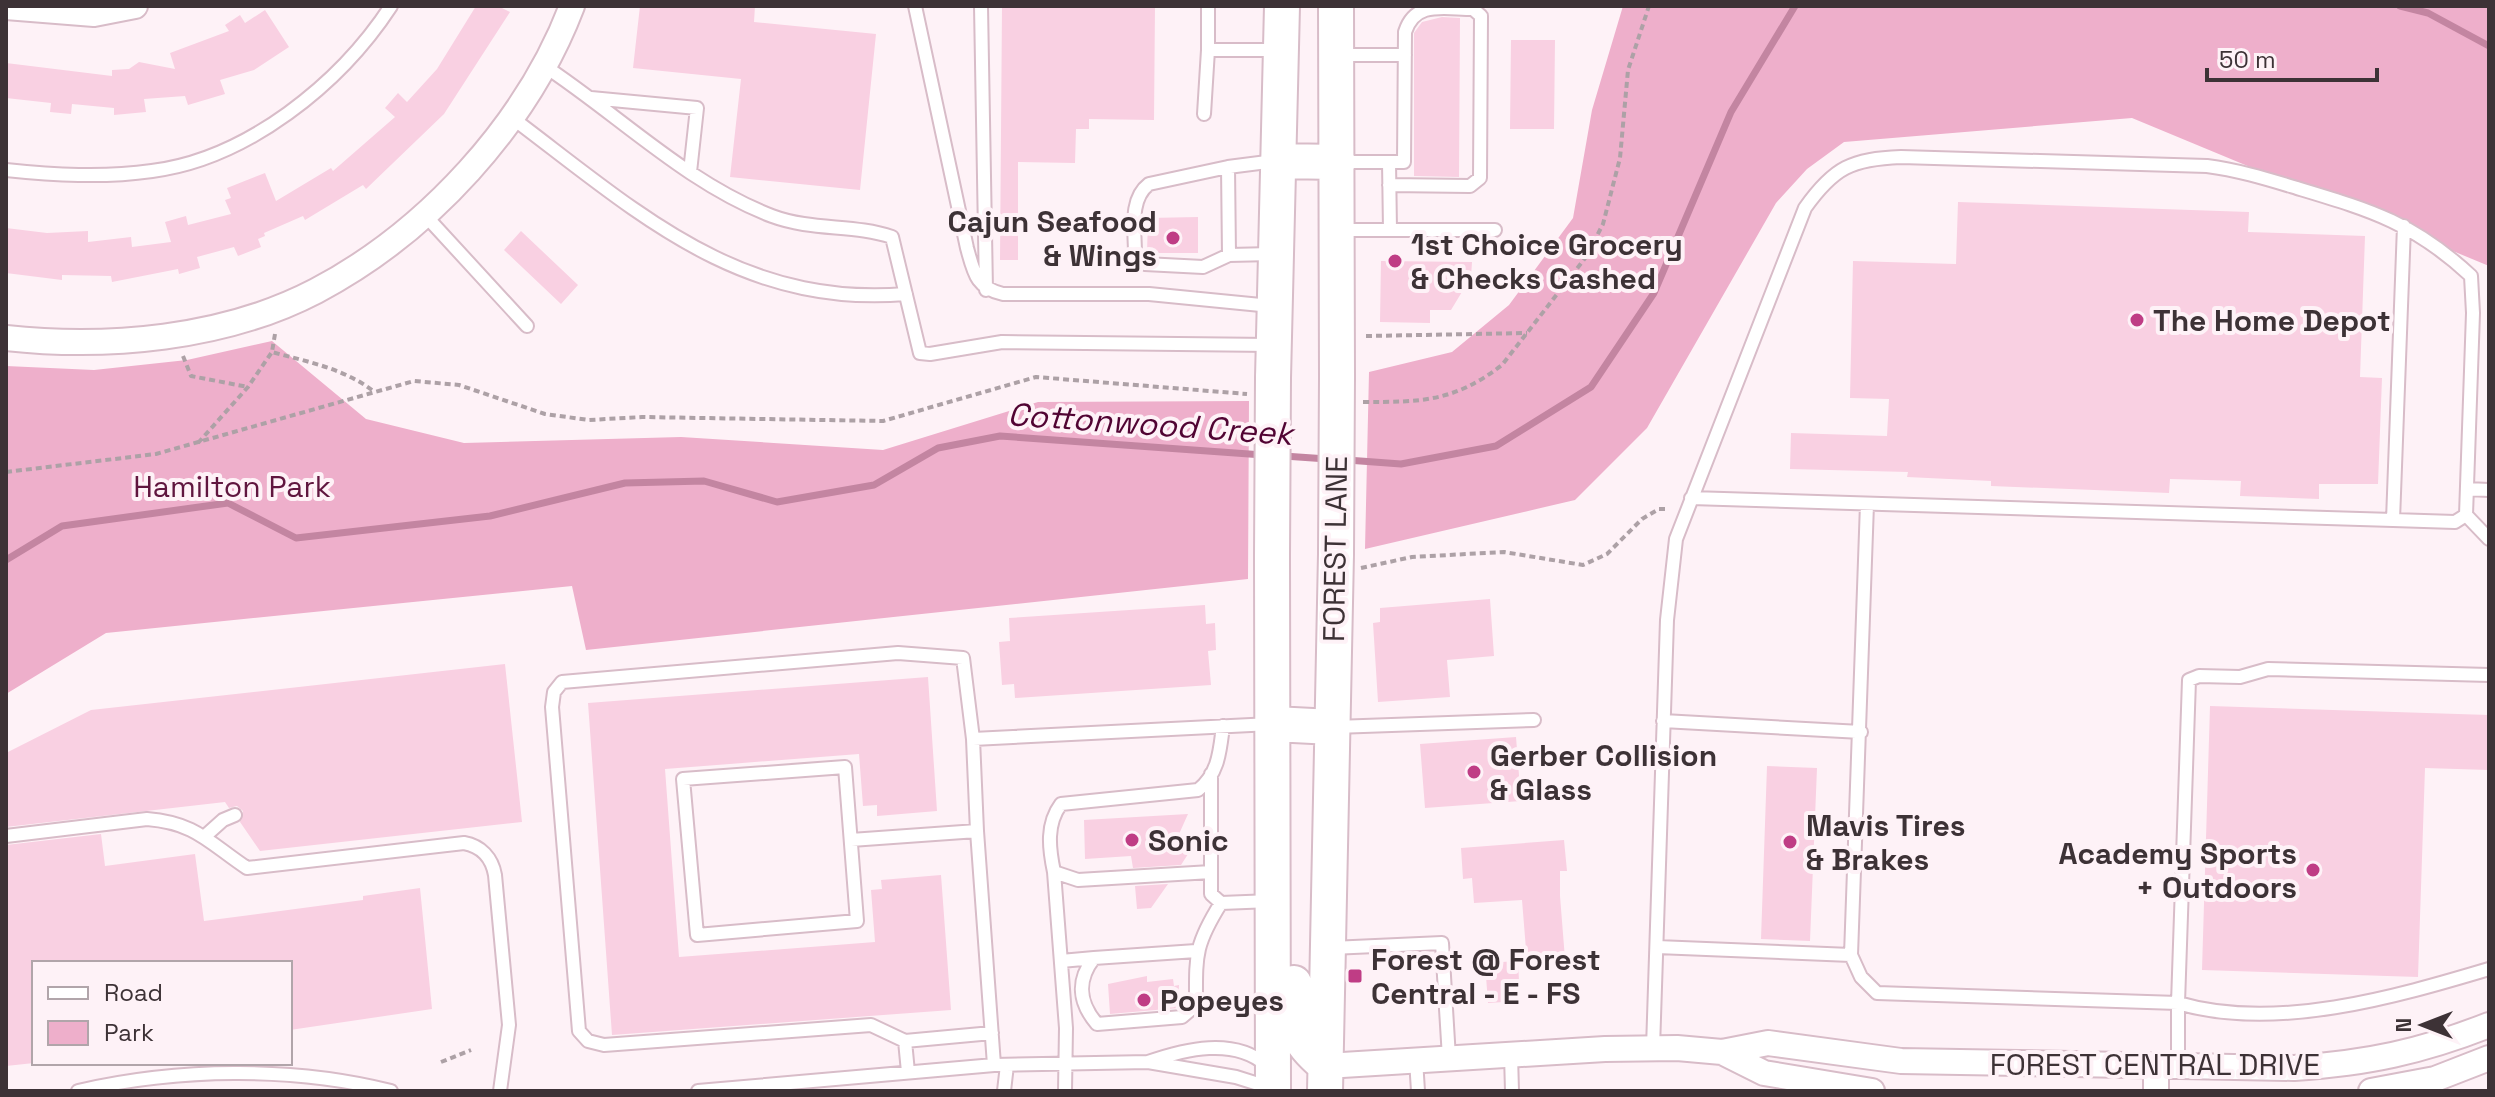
<svg xmlns="http://www.w3.org/2000/svg" width="2495" height="1097" font-family="'Space Grotesk',sans-serif">
	<style>
		.green { fill: #eeafcb }
		.lines { fill: none; stroke-linecap: round; stroke-linejoin: round }
		.stream { stroke: #c385a1; stroke-width: 7 }
		.building { fill: #f9d0e2 }
		.lane-casing { stroke: #d8bcc8; stroke-width: 16 }
		.street-casing { stroke: #d8bcc8; stroke-width: 28 }
		.secondary-casing { stroke: #d8bcc8; stroke-width: 38 }
		.path { stroke: #ada1a6; stroke-width: 4; stroke-dasharray: 6 4; stroke-linecap: butt }
		.lane { stroke: #fff; stroke-width: 12 }
		.street { stroke: #fff; stroke-width: 24 }
		.secondary { stroke: #fff; stroke-width: 34 }
		.secondary-bridge-casing { stroke: #d8bcc8; stroke-width: 38; stroke-linecap: butt }
		.secondary-bridge { stroke: #fff; stroke-width: 34 }
		.poi-dot { fill: #bf3d85; stroke: #fef2f7; stroke-width: 3 }
		.labels { text-anchor: middle; dominant-baseline: central; stroke-width: 8; stroke-linejoin: round; paint-order: stroke }
		.poi-label { font-size: 30px; font-weight: bold; fill: #3d3236; stroke: #fef2f7; text-anchor: start }
		.park-label { font-size: 30px; fill: #60163f; stroke: #fef2f7 }
		.street-label { font-size: 30px; fill: #3d3236; stroke: #fef2f7 }
		.water-label { font-size: 32px; font-style: italic; fill: #510433; stroke: #fef2f7 }
	</style>
	<rect width="100%" height="100%" fill="#fef2f7"/>
	<path class="green" d="M 1623,6 L 2489,6 L 2489,266 L 2132,118 L 1844,142 L 1807,169 L 1776,203 L 1647,428 L 1575,500 L 1365,549 L 1369,372 L 1452,352 L 1509,305 L 1573,218 L 1592,110 Z
		M 272,341 L 366,419 L 464,443 L 681,437 L 883,450 L 1038,402 L 1249,401 L 1248,579 L 586,650 L 572,586 L 106,633 L 6,694 L 6,366 L 94,370 L 187,360 Z"/>
	<g class="lines">
		<path class="stream" d="M 2400,6 L 2428,13 L 2489,46
			M 1284,456 L 1327,459
			M 1347,460 L 1401,464 L 1496,446 L 1591,387 L 1654,293 L 1731,112 L 1795,6
			M 6,560 L 62,526 L 228,503 L 296,538 L 490,516 L 625,483 L 704,481 L 777,502 L 874,485 L 938,448 L 1000,436 L 1263,455"/>
	</g>
	<path class="building" d="M 476,6 L 498,6 L 510,12 L 444,114 L 366,189 L 363,185 L 305,220 L 303,216 L 264,233 L 265,236 L 258,239 L 261,247 L 238,256 L 234,247 L 197,257 L 200,268 L 179,274 L 178,269 L 112,282 L 111,276 L 62,275 L 62,280 L 6,273 L 6,228 L 47,233 L 88,231 L 88,242 L 131,237 L 132,247 L 171,242 L 165,222 L 186,216 L 188,225 L 231,214 L 225,200 L 231,198 L 227,188 L 265,173 L 276,201 L 331,168 L 333,171 L 395,117 L 385,108 L 398,93 L 407,102 L 437,69 Z
		M 640,6 L 755,6 L 754,22 L 876,34 L 860,190 L 730,177 L 741,79 L 633,68 Z
		M 1002,6 L 1155,6 L 1154,120 L 1089,119 L 1089,129 L 1076,129 L 1075,163 L 1018,162 L 1018,260 L 1000,260 Z
		M 265,10 L 289,47 L 254,70 L 220,80 L 225,94 L 188,105 L 185,96 L 144,99 L 146,112 L 114,115 L 114,108 L 72,104 L 71,114 L 50,112 L 51,103 L 6,98 L 6,63 L 112,76 L 112,70 L 129,69 L 139,62 L 175,69 L 170,53 L 229,31 L 225,25 L 240,15 L 245,23 Z
		M 1442,17 L 1460,18 L 1459,177 L 1414,176 L 1414,33 L 1422,22 Z
		M 1511,40 L 1555,40 L 1554,129 L 1510,129 Z
		M 1958,202 L 2249,212 L 2248,232 L 2365,236 L 2360,377 L 2382,378 L 2378,484 L 2319,484 L 2319,499 L 2240,496 L 2241,481 L 2170,479 L 2169,493 L 1991,486 L 1991,481 L 1907,477 L 1908,472 L 1790,469 L 1791,433 L 1887,436 L 1889,399 L 1850,398 L 1853,261 L 1956,264 Z
		M 1198,217 L 1198,253 L 1147,253 L 1148,218 Z
		M 521,231 L 578,285 L 561,304 L 504,250 Z
		M 1381,261 L 1472,262 L 1471,277 L 1451,310 L 1430,310 L 1430,323 L 1380,322 Z
		M 1490,599 L 1494,656 L 1447,660 L 1450,697 L 1378,702 L 1373,623 L 1380,622 L 1380,608 Z
		M 1205,605 L 1206,624 L 1215,623 L 1216,650 L 1208,651 L 1211,685 L 1015,698 L 1014,684 L 1002,685 L 999,642 L 1010,641 L 1009,618 Z
		M 505,664 L 522,822 L 260,851 L 240,822 L 243,811 L 237,806 L 229,808 L 225,802 L 6,827 L 6,753 L 91,710 Z
		M 928,677 L 937,811 L 877,816 L 877,805 L 863,806 L 859,754 L 665,769 L 679,957 L 875,942 L 871,890 L 882,889 L 881,880 L 941,875 L 951,1010 L 612,1035 L 588,703 Z
		M 2210,706 L 2489,715 L 2489,770 L 2425,768 L 2418,977 L 2202,970 Z
		M 1516,737 L 1521,801 L 1425,808 L 1420,744 Z
		M 1767,766 L 1817,768 L 1810,941 L 1761,939 Z
		M 1188,814 L 1175,843 L 1190,851 L 1181,865 L 1133,868 L 1131,856 L 1085,859 L 1084,820 Z
		M 101,834 L 105,866 L 195,854 L 204,921 L 363,900 L 363,896 L 420,888 L 432,1009 L 290,1030 L 290,963 L 34,963 L 34,1063 L 6,1066 L 6,845 Z
		M 1564,840 L 1567,871 L 1560,871 L 1560,896 L 1565,959 L 1527,962 L 1522,900 L 1474,903 L 1472,878 L 1463,879 L 1461,848 Z
		M 1168,884 L 1151,908 L 1137,909 L 1135,886 Z
		M 1518,961 L 1520,1001 L 1488,1003 L 1485,963 Z
		M 1147,976 L 1147,982 L 1173,979 L 1174,986 L 1179,985 L 1178,1008 L 1110,1014 L 1108,984 Z"/>
	<g class="lines">
		<defs>
			<path id="lane" d="M 915,6 L 967,248 C 974,273 976,288 1003,294 L 1149,294 L 1271,306
				M 981,6 L 986,290
				M 1208,6 L 1208,50 L 1277,50
				M 1340,55 L 1405,55
				M 543,65 C 619,115 686,183 772,216 C 812,231 854,224 892,237 L 920,353 L 930,354 L 1002,342 L 1271,345
				M 591,98 L 697,108 L 690,172
				M 1204,114 L 1208,50
				M 511,117 C 635,210 738,308 906,294
				M 1275,161 L 1228,167 L 1229,255 L 1275,254
				M 1342,162 L 1404,162 L 1405,32 C 1415,0 1444,9 1473,9 L 1481,16 L 1480,178 L 1470,186 L 1389,185
				M 1389,162 L 1390,230
				M 1228,167 L 1149,184 C 1129,199 1135,230 1135,254 L 1145,264 L 1203,267 L 1229,255
				M 6,170 C 54,175 103,178 152,171 C 247,159 340,84 391,6
				M 424,214 L 527,326
				M 1338,230 L 1495,230
				M 2467,489 L 2489,490
				M 1691,498 L 2393,520 L 2455,522 L 2466,515
				M 2393,520 L 2404,226
				M 2489,675 L 2268,669 L 2240,677 L 2199,676 L 2189,680 L 2178,1003 C 2275,1032 2395,997 2489,969
				M 1663,721 L 1861,732
				M 1335,727 L 1534,720
				M 973,739 L 977,831
				M 845,767 L 857,921 L 697,935 L 683,779 Z
				M 1211,774 L 1211,894 L 1221,903
				M 6,836 L 147,819 C 196,823 208,842 247,868 L 464,843 C 481,846 492,858 495,875 L 509,1025 L 500,1091
				M 204,837 L 223,820 L 235,815
				M 851,840 L 977,831 L 994,1065
				M 1054,872 L 1066,1028 L 1065,1091
				M 1211,872 L 1078,880 L 1054,872 C 1049,848 1046,824 1061,804 L 1198,790 C 1219,774 1220,749 1223,726
				M 1657,947 L 1851,955 L 1867,504
				M 1331,948 L 1442,943 L 1449,1058
				M 1196,951 L 1094,958 C 1076,981 1079,1003 1097,1024 L 1182,1017 L 1196,1005 C 1196,956 1194,946 1221,903 L 1271,901
				M 1851,955 L 1861,977 L 1877,993 L 2178,1003 L 2178,1067
				M 1061,961 L 1094,958
				M 905,1041 L 992,1033
				M 1653,1048 L 1667,620 L 1676,539 L 1805,208 C 1834,167 1852,159 1901,157 L 2207,166 C 2238,170 2267,179 2297,188 C 2370,210 2413,222 2471,276 L 2473,313 L 2466,515 L 2489,539
				M 1511,1055 L 1512,1091
				M 1416,1060 L 1418,1091
				M 1148,1062 C 1185,1049 1234,1037 1266,1065
				M 908,1072 L 905,1041 L 871,1025 L 604,1045 L 588,1041 L 579,1031 L 552,707 L 554,692 L 562,682 L 898,653 L 963,658 L 973,739 L 1271,724
				M 78,1091 C 177,1068 292,1066 391,1091
				M 698,1091 L 994,1065 L 1148,1062 L 1236,1077 L 1271,1088
				M 1004,1091 L 1007,1065"/>
			<path id="street" d="M 6,7 L 94,14 L 135,6
				M 6,338 C 107,349 224,339 316,291 C 428,232 527,124 572,6
				M 1722,1052 L 1764,1073 L 1872,1091
				M 1326,1066 L 1605,1049 L 1677,1048 L 1722,1052 L 1768,1043 L 1901,1061 L 2294,1068 C 2368,1063 2420,1052 2489,1025
				M 2156,1091 L 2156,1066
				M 2371,1091 L 2435,1079 L 2489,1058"/>
			<path id="secondary" d="M 1336,6 L 1337,377
				M 1278,161 L 1338,162
				M 1273,378 L 1282,6
				M 1272,557 L 1273,1091
				M 1274,724 L 1332,727
				M 1294,983 C 1293,1026 1292,1037 1326,1066
				M 1325,1091 L 1336,554"/>
		</defs>
		<use href="#lane" class="lane-casing"/>
		<use href="#street" class="street-casing"/>
		<use href="#secondary" class="secondary-casing"/>
		<path class="path" d="M 275,334 L 272,352 C 308,362 342,368 372,390
			M 1366,336 L 1527,333
			M 183,356 L 191,376 L 248,387
			M 1363,402 C 1421,402 1454,402 1502,365 L 1586,257 L 1603,224 L 1620,158 L 1628,70 L 1649,6
			M 198,443 L 248,387 L 272,352
			M 6,472 L 156,454 L 414,381 L 459,385 L 545,414 L 589,420 L 642,417 L 883,421 L 1036,377 L 1247,394
			M 1361,568 L 1412,557 L 1504,552 L 1583,565 L 1607,554 L 1642,519 L 1659,509 L 1669,509
			M 441,1062 L 471,1050"/>
		<use href="#lane" class="lane"/>
		<use href="#street" class="street"/>
		<use href="#secondary" class="secondary"/>
		<defs>
			<path id="secondary-bridge" d="M 1336,554 L 1337,377
				M 1272,557 L 1273,378"/>
		</defs>
		<use href="#secondary-bridge" class="secondary-bridge-casing"/>
		<use href="#secondary-bridge" class="secondary-bridge"/>
	</g>
	<g class="poi-dot">
		<circle cx="1173" cy="238" r="8"/>
		<circle cx="1395" cy="261" r="8"/>
		<circle cx="2137" cy="320" r="8"/>
		<circle cx="1474" cy="772" r="8"/>
		<circle cx="1132" cy="840" r="8"/>
		<circle cx="1790" cy="842" r="8"/>
		<circle cx="2313" cy="870" r="8"/>
		<rect x="1347" y="968" width="16" height="16" rx="4"/>
		<circle cx="1144" cy="1000" r="8"/>
	</g>
	<g class="labels">
		<g class="poi-label">
			<text x="1157" y="221" text-anchor="end">Cajun Seafood<tspan x="1157" dy="34">&amp; Wings</tspan></text>
			<text x="1411" y="244">1st Choice Grocery<tspan x="1411" dy="34">&amp; Checks Cashed</tspan></text>
			<text x="2153" y="320">The Home Depot</text>
			<text x="1490" y="755">Gerber Collision<tspan x="1490" dy="34">&amp; Glass</tspan></text>
			<text x="1806" y="825">Mavis Tires<tspan x="1806" dy="34">&amp; Brakes</tspan></text>
			<text x="1148" y="840">Sonic</text>
			<text x="2297" y="853" text-anchor="end">Academy Sports<tspan x="2297" dy="34">+ Outdoors</tspan></text>
			<text x="1371" y="959">Forest @ Forest<tspan x="1371" dy="34">Central - E - FS</tspan></text>
			<text x="1160" y="1000">Popeyes</text>
		</g>
		<g class="park-label">
			<text x="232" y="486">Hamilton Park</text>
		</g>
		<g class="street-label">
			<text transform="translate(1335 549) rotate(-89)">FOREST LANE</text>
			<text x="2155" y="1064">FOREST CENTRAL DRIVE</text>
		</g>
		<g class="water-label">
			<text transform="translate(1150 424) rotate(4)">Cottonwood Creek</text>
		</g>
	</g>
	<rect width="2495" height="1097" fill="none" stroke="#3d3236" stroke-width="16"/>
	<rect x="32" y="961" width="260" height="104" fill="#fef2f7" stroke="#b1a5aa" stroke-width="2"/>
	<rect x="48" y="987" width="40" height="12" fill="#ffffff" stroke="#b1a5aa" stroke-width="2"/>
	<text x="104" y="1001" font-size="24" fill="#3d3236">Road</text>
	<rect x="48" y="1021" width="40" height="24" fill="#eeafcb" stroke="#b1a5aa" stroke-width="2"/>
	<text x="104" y="1041" font-size="24" fill="#3d3236">Park</text>
	<g transform="translate(2423 1025) rotate(270)" stroke="#fef2f7" stroke-width="6" paint-order="stroke">
	<path d="M0-6L14 30L0 20L-14 30Z" fill="#3d3236"/>
	<text y="-12" font-size="22" font-weight="bold" text-anchor="middle" fill="#3d3236">N</text>
	</g>
	<path d="M2207 68v12h170v-12" fill="none" stroke="#3d3236" stroke-width="4"/>
	<text x="2219" y="68" font-size="24" fill="#3d3236" stroke="#fef2f7" stroke-width="6" paint-order="stroke">50 m</text>
</svg>
